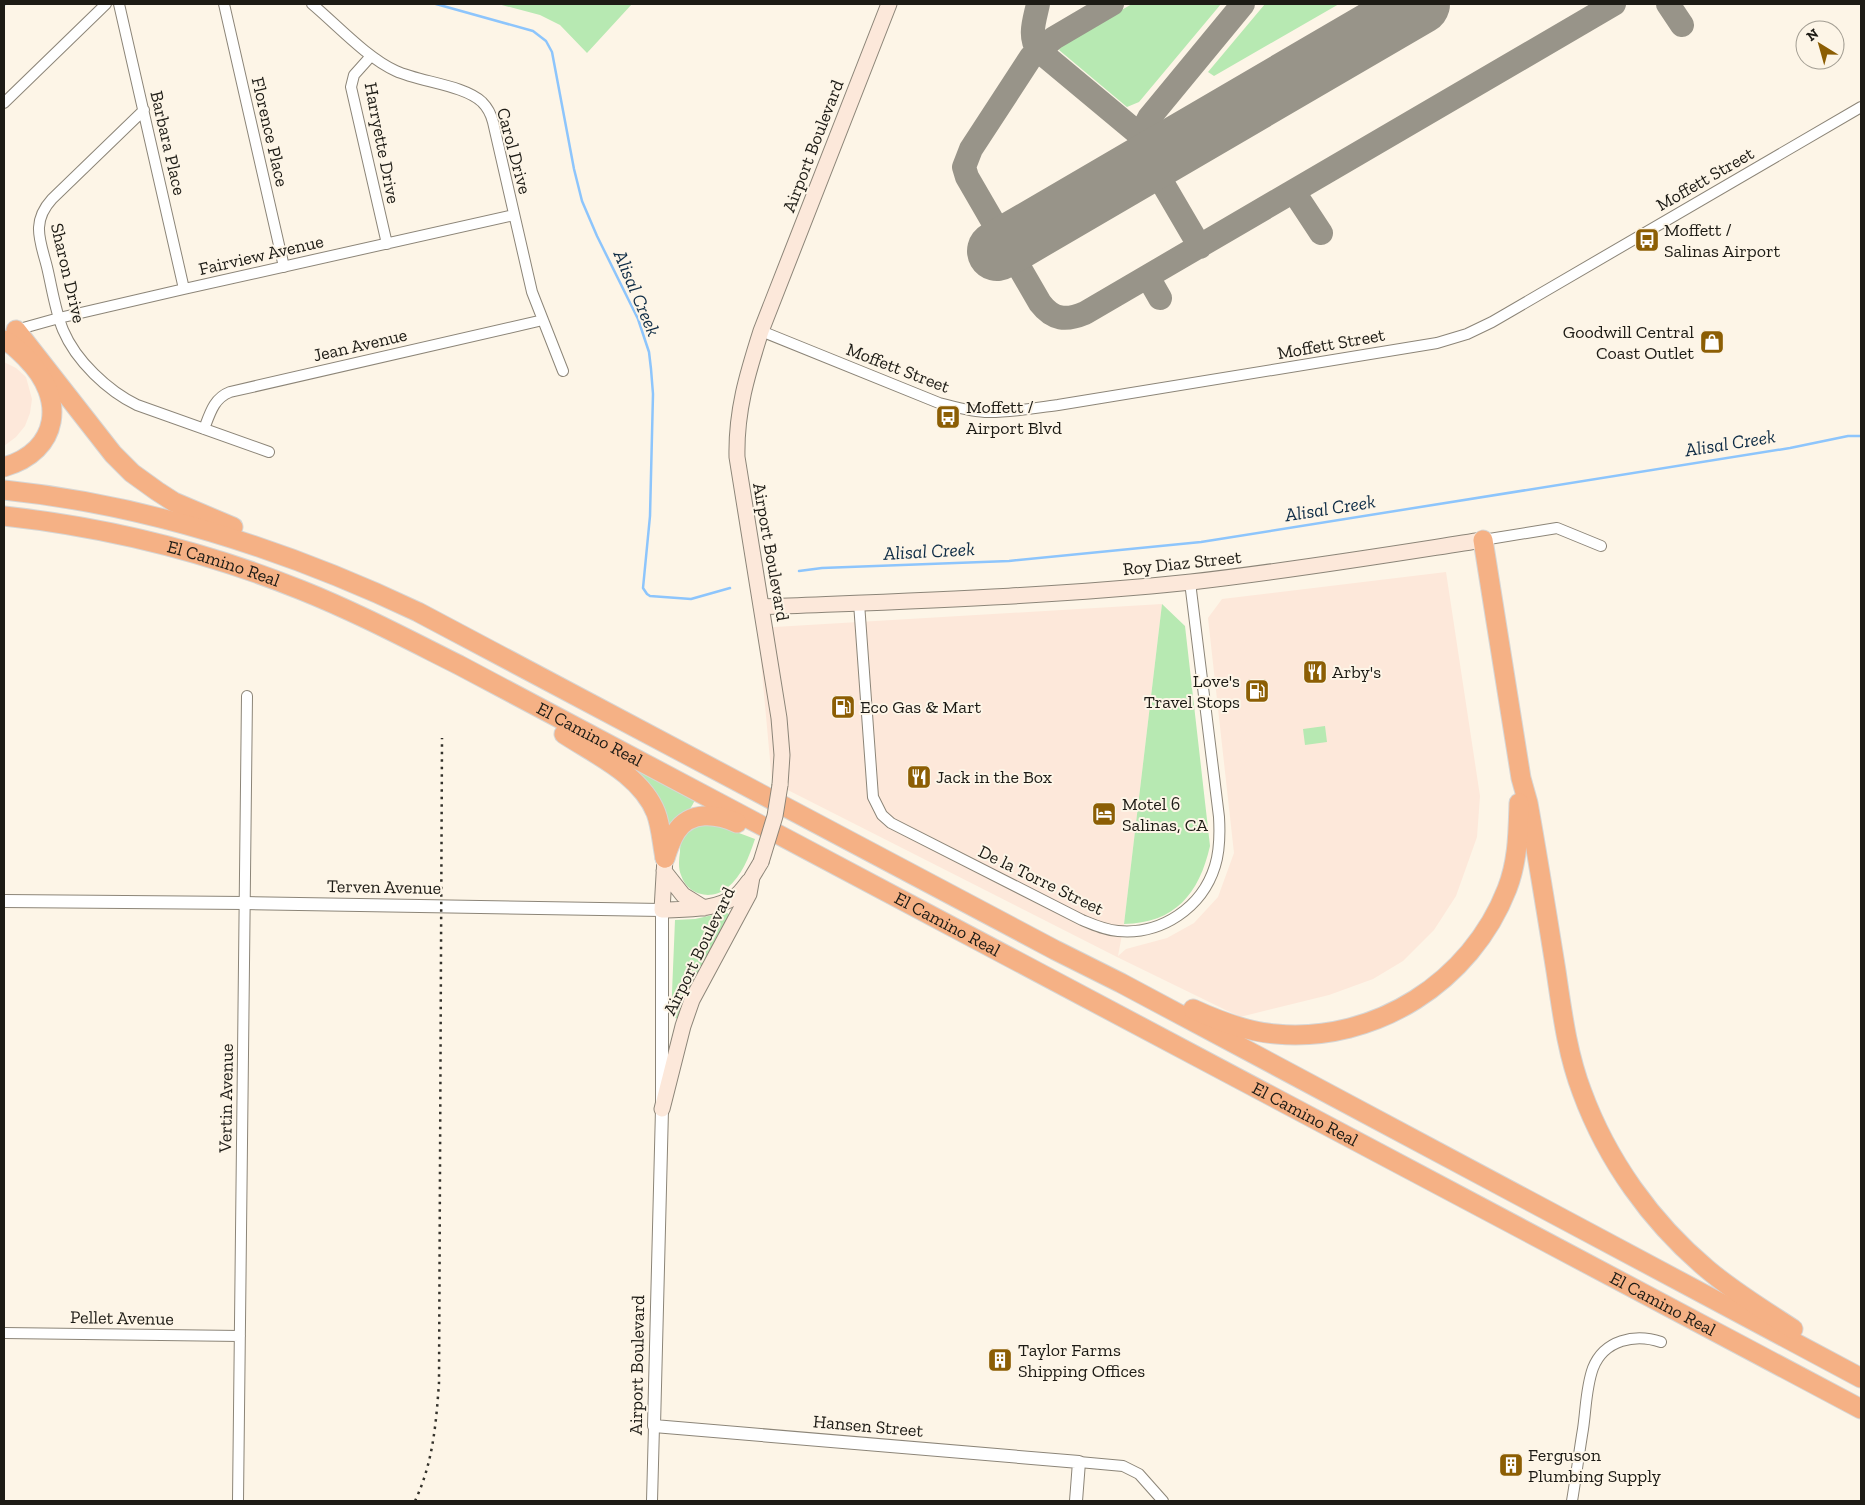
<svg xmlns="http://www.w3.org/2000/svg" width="1865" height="1505" font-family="'Zilla Slab',serif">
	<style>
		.commercial { fill: #fde8da }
		.green { fill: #b7e9b2 }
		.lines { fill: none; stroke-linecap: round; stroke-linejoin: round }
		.stream { stroke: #8dc5fc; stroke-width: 2.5 }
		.taxiway { stroke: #989489; stroke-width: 24 }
		.runway { stroke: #989489; stroke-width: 60 }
		.minor-casing { stroke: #8c8578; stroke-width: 12 }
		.tertiary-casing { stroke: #8c8578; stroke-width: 14 }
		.secondary-casing { stroke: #8c8578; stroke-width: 17 }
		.motorway-casing { stroke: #d6d6d5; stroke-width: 21 }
		.minor { stroke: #fff; stroke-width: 10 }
		.tertiary { stroke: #fff; stroke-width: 12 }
		.secondary { stroke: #fce8da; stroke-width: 15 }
		.motorway { stroke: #f5b185; stroke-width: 19 }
		.rail { stroke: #34322b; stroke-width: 2.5; stroke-dasharray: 2.5 5; stroke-linecap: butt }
		.secondary-bridge-casing { stroke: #8c8578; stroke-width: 17; stroke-linecap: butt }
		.secondary-bridge { stroke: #fce8da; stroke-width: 15 }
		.labels { text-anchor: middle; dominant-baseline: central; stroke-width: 4; stroke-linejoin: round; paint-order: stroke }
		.street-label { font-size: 18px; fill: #1d1b15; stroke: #fdf5e7 }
		.poi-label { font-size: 18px; fill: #1d1b15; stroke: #fdf5e7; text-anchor: start }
		.water-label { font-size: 19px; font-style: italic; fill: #0d2b45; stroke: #fdf5e7 }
	</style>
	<rect width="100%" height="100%" fill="#fdf5e7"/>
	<path class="commercial" d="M 4,362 L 16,368 L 26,377 L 32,399 L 30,413 L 25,426 L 16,437 L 4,446 Z
		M 1446,572 L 1480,796 L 1477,837 L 1456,896 L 1434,930 L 1403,961 L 1373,979 L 1329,995 L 1240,1017 L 1117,957 L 772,782 L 758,628 L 1162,604 L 1124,924 L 1118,956 L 1126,949 L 1167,938 L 1194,923 L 1218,897 L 1234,853 L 1208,618 L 1222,599 Z"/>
	<path class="green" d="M 498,4 L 632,4 L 587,53 L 560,25 L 540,15 Z
		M 1132,4 L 1221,4 L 1139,102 L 1127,107 L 1059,50 L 1064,43 Z
		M 1265,4 L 1339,4 L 1214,76 L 1208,72 Z
		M 1162,604 L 1185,626 L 1210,846 C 1199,894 1175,923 1124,924 Z
		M 1325,726 L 1327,742 L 1305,745 L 1303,729 Z
		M 621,761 L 695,800 C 688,814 682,821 667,824 Z
		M 707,821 L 755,839 C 749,857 742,876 727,888 C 711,901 687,895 681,875 C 678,868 679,859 680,852 C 680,844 682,833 689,828 C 693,824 702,823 707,821 Z
		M 726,912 L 731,916 L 679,1019 L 671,1017 L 675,920 L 695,919 Z"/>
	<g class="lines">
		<path class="stream" d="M 436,4 L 533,31 L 546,41 L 552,52 L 574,169 L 582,201 L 597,236 L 638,319 L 649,352 L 651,369 L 653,394 L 650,516 L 643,588 L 647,594 L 650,596 L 691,599 L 730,588
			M 4,5 L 5,4
			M 799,571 L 822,568 L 1009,561 L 1201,542 L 1790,448 L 1848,436 L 1861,436"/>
		<path class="taxiway" d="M 1038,4 C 1035,19 1028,36 1038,50 L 1140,135
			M 1112,4 L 1054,38 L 1031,57 L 971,149 L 964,167 L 967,177 L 1040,303 C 1053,320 1066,321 1085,313 L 1614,4
			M 1668,4 L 1682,25
			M 1294,192 L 1321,233
			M 1200,247 L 1142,148 L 1140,135 L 1149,118 L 1243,4
			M 1148,277 L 1160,298"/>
		<path class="runway" d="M 997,251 L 1420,4"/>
		<defs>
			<path id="minor" d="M 119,4 L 184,289
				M 224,4 L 284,267
				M 312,4 C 337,25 367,58 396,71 C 420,82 464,85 482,102 C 488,108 491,114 493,122 L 532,292 L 563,371
				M 371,56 L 354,75 L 351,87 L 387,244
				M 4,103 L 106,4
				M 144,110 L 52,199 C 31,222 40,240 47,267 C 52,288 55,310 63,330 C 76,361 108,391 137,405 L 269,452
				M 16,330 L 59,318 L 184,289 L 514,215
				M 761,331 L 939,403 C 954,407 969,411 985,412 C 1009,413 1034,408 1058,405 L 1437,343 L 1467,334 L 1492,322 L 1861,107
				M 204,429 C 210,413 214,398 230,392 L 543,320
				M 1483,540 L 1557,528 L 1601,546
				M 859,603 L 873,797 L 882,815 L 891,823 L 1082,920 C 1094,925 1105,930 1118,931 C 1161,935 1202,908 1215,866 C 1220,850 1220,834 1219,817 L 1190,582
				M 4,1333 L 240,1336
				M 1079,1462 L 1123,1466 L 1139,1474 L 1163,1501
				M 238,1501 L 247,696
				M 652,1501 L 654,1426
				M 1572,1501 C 1576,1477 1579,1453 1583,1429 C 1586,1409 1586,1387 1593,1368 C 1604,1340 1635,1333 1661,1342"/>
			<path id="tertiary" d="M 4,901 L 245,903 L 662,910 L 662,1109 L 654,1426 L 1079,1462 L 1076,1501"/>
			<path id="secondary" d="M 761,607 C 905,601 1048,597 1191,582 C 1289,571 1386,555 1483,540
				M 780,785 L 782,755 L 779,718 L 737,457 C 736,411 747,375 761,331 L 889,4
				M 665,858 L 662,910 C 687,909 714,911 736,896 C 741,892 745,886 749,881
				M 664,871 L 683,895 L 704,908
				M 662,1109 L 683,1026 L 692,1000 L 749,894 L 752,877 L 761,862"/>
			<g id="motorway">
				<path d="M 16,330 L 113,454 L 132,473 L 157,491 L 174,502 L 233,527"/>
				<path d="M 4,340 C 13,344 20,352 27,359 C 66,398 60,451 4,467"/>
				<path d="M 4,490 C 148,505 287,550 418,612 L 1055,950 L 1121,983 L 1861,1378"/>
				<path id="s1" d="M 4,516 C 105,527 207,552 301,590 C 356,612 407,639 459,665 L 1861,1409"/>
				<path d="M 1483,540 L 1521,778 L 1528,803 C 1538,859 1547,915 1556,971 C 1562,1011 1567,1053 1582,1092 C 1607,1160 1651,1222 1707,1269 C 1734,1292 1764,1310 1793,1329"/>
				<path d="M 564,734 C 596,755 641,775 656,813 C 661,826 662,843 665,858"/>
				<path d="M 665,858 C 668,849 671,840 676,832 C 690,810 717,814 737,823"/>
				<path d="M 1193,1009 C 1219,1021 1247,1032 1276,1034 C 1375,1043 1471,982 1507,889 C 1518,861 1518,833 1519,803"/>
			</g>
		</defs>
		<use href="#minor" class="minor-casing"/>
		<use href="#tertiary" class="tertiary-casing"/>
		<use href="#secondary" class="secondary-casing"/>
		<use href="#motorway" class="motorway-casing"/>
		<use href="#minor" class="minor"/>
		<use href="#tertiary" class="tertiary"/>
		<use href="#secondary" class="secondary"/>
		<use href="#motorway" class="motorway"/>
		<path class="rail" d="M 415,1501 C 433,1463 436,1424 439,1383 L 442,738"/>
		<defs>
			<path id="secondary-bridge" d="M 761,862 L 775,816 L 780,785"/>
		</defs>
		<use href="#secondary-bridge" class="secondary-bridge-casing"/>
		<use href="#secondary-bridge" class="secondary-bridge"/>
	</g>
	<defs>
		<symbol id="bus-square" viewBox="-11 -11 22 22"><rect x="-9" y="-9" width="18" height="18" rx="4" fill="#8c5e04" stroke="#fdf5e7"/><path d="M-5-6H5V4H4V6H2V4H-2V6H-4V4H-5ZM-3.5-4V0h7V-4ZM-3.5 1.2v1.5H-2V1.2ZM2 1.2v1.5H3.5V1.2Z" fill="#fff"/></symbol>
		<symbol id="shop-square" viewBox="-11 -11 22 22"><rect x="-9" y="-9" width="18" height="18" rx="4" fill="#8c5e04" stroke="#fdf5e7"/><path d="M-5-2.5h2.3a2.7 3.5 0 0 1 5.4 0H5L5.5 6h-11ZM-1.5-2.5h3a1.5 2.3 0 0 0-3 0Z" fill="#fff"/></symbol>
		<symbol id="restaurant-square" viewBox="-11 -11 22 22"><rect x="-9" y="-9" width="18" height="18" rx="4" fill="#8c5e04" stroke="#fdf5e7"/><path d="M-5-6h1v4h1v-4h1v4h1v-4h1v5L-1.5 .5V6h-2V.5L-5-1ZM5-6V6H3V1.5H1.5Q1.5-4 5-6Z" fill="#fff"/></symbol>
		<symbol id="fuel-square" viewBox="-11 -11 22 22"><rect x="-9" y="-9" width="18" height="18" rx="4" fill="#8c5e04" stroke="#fdf5e7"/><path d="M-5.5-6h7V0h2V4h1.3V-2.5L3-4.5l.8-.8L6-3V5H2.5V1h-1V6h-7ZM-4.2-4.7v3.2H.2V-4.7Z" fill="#fff"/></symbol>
		<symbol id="hotel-square" viewBox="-11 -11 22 22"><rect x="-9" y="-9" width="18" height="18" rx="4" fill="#8c5e04" stroke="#fdf5e7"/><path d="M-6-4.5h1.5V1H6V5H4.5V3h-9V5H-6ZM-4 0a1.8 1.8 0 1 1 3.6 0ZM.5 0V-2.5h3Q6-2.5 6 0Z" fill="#fff"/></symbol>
		<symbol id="building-square" viewBox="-11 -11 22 22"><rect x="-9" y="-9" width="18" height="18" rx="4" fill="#8c5e04" stroke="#fdf5e7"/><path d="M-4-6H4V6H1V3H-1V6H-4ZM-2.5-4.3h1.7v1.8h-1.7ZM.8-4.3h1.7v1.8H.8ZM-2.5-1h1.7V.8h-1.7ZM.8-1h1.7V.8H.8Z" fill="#fff"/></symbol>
	</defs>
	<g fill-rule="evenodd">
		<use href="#bus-square" x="1633" y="226" width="28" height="28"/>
		<use href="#shop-square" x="1698" y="328" width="28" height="28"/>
		<use href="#bus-square" x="934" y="403" width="28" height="28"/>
		<use href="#restaurant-square" x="1301" y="658" width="28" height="28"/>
		<use href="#fuel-square" x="1243" y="677" width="28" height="28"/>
		<use href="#fuel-square" x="829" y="693" width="28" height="28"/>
		<use href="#restaurant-square" x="905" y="763" width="28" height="28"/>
		<use href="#hotel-square" x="1090" y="800" width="28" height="28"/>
		<use href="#building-square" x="986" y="1346" width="28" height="28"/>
		<use href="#building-square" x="1497" y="1451" width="28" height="28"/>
	</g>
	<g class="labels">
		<g class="street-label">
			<text transform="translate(270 132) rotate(77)">Florence Place</text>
			<text transform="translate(168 143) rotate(77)">Barbara Place</text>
			<text transform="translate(382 143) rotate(79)">Harryette Drive</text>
			<text transform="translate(813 146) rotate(-69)">Airport Boulevard</text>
			<text transform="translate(514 151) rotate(75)">Carol Drive</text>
			<text transform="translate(1705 179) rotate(-30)">Moffett Street</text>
			<text transform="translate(261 255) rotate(-13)">Fairview Avenue</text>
			<text transform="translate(68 273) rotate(77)">Sharon Drive</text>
			<text transform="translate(1331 344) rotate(-10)">Moffett Street</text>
			<text transform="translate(360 345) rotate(-13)">Jean Avenue</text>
			<text transform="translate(898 368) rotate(21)">Moffett Street</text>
			<text transform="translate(771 552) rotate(80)">Airport Boulevard</text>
			<text transform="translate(1182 563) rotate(-6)">Roy Diaz Street</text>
			<text stroke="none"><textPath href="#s1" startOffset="225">El Camino Real</textPath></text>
			<text stroke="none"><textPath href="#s1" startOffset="630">El Camino Real</textPath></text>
			<text transform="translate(1041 880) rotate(26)">De la Torre Street</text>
			<text transform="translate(384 887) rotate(1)">Terven Avenue</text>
			<text stroke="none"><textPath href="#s1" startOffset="1035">El Camino Real</textPath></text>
			<text transform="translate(699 951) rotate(-64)">Airport Boulevard</text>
			<text transform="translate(226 1098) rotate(-89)">Vertin Avenue</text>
			<text stroke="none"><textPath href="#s1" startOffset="1440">El Camino Real</textPath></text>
			<text stroke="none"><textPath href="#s1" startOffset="1845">El Camino Real</textPath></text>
			<text transform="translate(122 1318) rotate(1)">Pellet Avenue</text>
			<text transform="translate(637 1365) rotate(-89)">Airport Boulevard</text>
			<text transform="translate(868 1426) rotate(5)">Hansen Street</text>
		</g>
		<g class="poi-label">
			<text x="1664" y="230">Moffett /<tspan x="1664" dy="21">Salinas Airport</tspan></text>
			<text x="1694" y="332" text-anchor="end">Goodwill Central<tspan x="1694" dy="21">Coast Outlet</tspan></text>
			<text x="966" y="407">Moffett /<tspan x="966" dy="21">Airport Blvd</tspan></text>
			<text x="1332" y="672">Arby's</text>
			<text x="1240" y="681" text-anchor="end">Love's<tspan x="1240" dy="21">Travel Stops</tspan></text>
			<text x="860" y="707">Eco Gas &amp; Mart</text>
			<text x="936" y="777">Jack in the Box</text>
			<text x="1122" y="804">Motel 6<tspan x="1122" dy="21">Salinas, CA</tspan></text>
			<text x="1018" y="1350">Taylor Farms<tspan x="1018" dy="21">Shipping Offices</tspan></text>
			<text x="1528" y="1455">Ferguson<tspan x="1528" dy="21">Plumbing Supply</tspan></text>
		</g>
		<g class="water-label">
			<text transform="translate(637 293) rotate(67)">Alisal Creek</text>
			<text transform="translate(1730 443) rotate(-9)">Alisal Creek</text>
			<text transform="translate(1330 508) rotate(-9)">Alisal Creek</text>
			<text transform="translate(929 551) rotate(-3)">Alisal Creek</text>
		</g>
	</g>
	<rect width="1865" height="1505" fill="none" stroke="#1d1b15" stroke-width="10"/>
	<g transform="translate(1820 45) rotate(323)"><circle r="24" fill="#fdf5e7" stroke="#a39e93"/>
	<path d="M0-4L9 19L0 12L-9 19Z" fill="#8c5e04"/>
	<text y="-8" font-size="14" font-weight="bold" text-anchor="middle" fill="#1d1b15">N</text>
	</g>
</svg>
